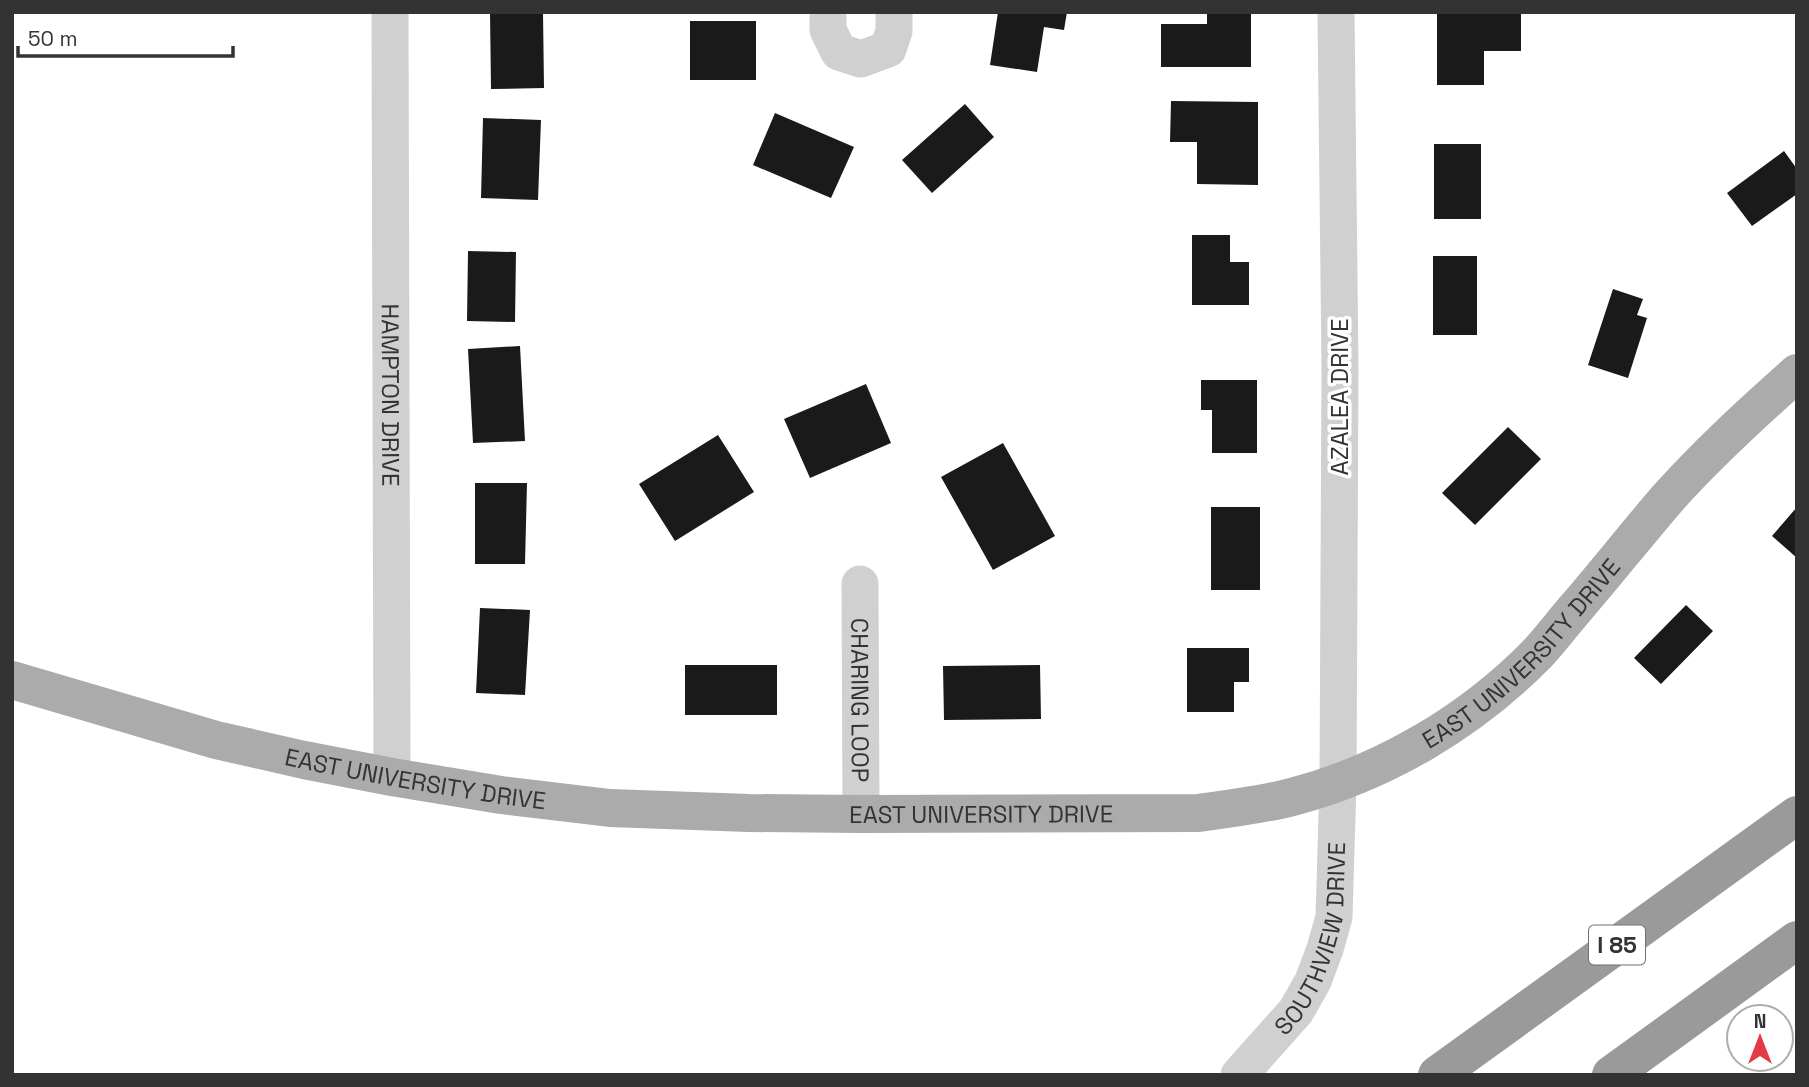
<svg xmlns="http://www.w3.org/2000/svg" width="1809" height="1087" font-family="'Space Grotesk',sans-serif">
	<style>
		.building { fill: #1a1a1a }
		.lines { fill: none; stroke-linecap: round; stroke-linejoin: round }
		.minor { stroke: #d0d0d0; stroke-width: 37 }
		.major { stroke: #ababab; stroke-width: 38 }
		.highway { stroke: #9a9a9a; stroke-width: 38 }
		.labels { text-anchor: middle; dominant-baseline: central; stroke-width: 7; stroke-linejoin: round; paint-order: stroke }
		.shield { fill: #fff; stroke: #707070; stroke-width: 2 }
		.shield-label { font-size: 23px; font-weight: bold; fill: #333 }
		.street-label { font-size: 24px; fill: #333; stroke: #fff }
	</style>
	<rect width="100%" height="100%" fill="#fff"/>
	<path class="building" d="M 490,12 L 543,12 L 544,88 L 491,89 Z
		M 998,12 L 1067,12 L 1064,30 L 1044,27 L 1037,72 L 990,65 Z
		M 1207,12 L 1251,12 L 1251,67 L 1161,67 L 1161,24 L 1207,24 Z
		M 1437,12 L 1521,12 L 1521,51 L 1484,51 L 1484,85 L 1437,85 Z
		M 690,21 L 756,21 L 756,80 L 690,80 Z
		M 1171,101 L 1258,102 L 1258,185 L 1197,184 L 1197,142 L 1170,142 Z
		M 965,104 L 994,137 L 932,193 L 902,160 Z
		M 775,113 L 854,147 L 831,198 L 753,165 Z
		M 483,118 L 541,120 L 538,200 L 481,198 Z
		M 1434,144 L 1481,144 L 1481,219 L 1434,219 Z
		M 1784,151 L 1797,169 L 1797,194 L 1752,226 L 1727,193 Z
		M 1192,235 L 1230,235 L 1230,262 L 1249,262 L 1249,305 L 1192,305 Z
		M 468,251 L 516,252 L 515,322 L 467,321 Z
		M 1433,256 L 1477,256 L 1477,335 L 1433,335 Z
		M 1613,289 L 1643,299 L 1637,315 L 1647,318 L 1628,378 L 1588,365 Z
		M 520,346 L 525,441 L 473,443 L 468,349 Z
		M 1201,380 L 1257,380 L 1257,453 L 1212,453 L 1212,410 L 1201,410 Z
		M 866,384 L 891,443 L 810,478 L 784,419 Z
		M 1508,427 L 1541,459 L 1475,525 L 1442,493 Z
		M 718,435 L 754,492 L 675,541 L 639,484 Z
		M 1003,443 L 1055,536 L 993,570 L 941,477 Z
		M 475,483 L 527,483 L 525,564 L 475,564 Z
		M 1211,507 L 1260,507 L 1260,590 L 1211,590 Z
		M 1797,507 L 1797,558 L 1772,536 Z
		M 1686,605 L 1713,631 L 1661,684 L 1634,658 Z
		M 480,608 L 530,610 L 525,695 L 476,693 Z
		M 1187,648 L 1249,648 L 1249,682 L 1234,682 L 1234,712 L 1187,712 Z
		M 685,665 L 777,665 L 777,715 L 685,715 Z
		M 1040,665 L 1041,719 L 944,720 L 943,666 Z"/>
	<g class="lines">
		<g class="minor">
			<path id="s1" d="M 390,12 L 392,777"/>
			<path d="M 828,12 L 828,30 L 839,52 L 861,59 L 888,49 L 894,31 L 894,12"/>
			<path id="s2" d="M 860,584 L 861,814"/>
			<path id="s3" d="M 1239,1075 L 1296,1011 L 1313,981 L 1325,949 L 1334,917 L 1338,783 L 1340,367 L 1336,12"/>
		</g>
		<path class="major" id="s4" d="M 12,680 L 216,740 L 304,760 L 392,777 L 501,795 L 610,808 L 749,813 L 861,814 L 1198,813 C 1229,809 1261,805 1292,797 C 1384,773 1470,722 1537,654 C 1550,640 1562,624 1575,609 C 1606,573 1636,535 1667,499 C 1707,454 1752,413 1797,373"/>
		<path class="highway" d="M 1437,1075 L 1797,815
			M 1611,1075 L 1797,940"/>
	</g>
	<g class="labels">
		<rect class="shield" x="1589" y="925.5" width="56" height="39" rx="5"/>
		<g class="shield-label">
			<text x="1617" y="945">I 85</text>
		</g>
		<g class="street-label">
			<text stroke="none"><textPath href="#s1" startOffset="383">HAMPTON DRIVE</textPath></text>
			<text transform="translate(1339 397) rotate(-90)">AZALEA DRIVE</text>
			<text stroke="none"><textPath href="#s4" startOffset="1572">EAST UNIVERSITY DRIVE</textPath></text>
			<text stroke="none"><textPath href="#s2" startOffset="116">CHARING LOOP</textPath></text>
			<text stroke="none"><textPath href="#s4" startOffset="416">EAST UNIVERSITY DRIVE</textPath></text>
			<text stroke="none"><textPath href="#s4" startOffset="984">EAST UNIVERSITY DRIVE</textPath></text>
			<text stroke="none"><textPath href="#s3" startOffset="161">SOUTHVIEW DRIVE</textPath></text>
		</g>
	</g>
	<rect width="1809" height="1087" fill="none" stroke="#333333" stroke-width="28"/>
	<g transform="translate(1760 1038)"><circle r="33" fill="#ffffff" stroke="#adadad" stroke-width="2"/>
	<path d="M0-5L12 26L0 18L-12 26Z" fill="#e63946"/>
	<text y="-10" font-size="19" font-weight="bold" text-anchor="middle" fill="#333333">N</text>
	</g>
	<path d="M18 46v10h215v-10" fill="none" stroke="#333333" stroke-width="3.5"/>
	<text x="28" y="46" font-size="21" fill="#333333" stroke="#ffffff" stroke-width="5" paint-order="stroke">50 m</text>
</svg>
